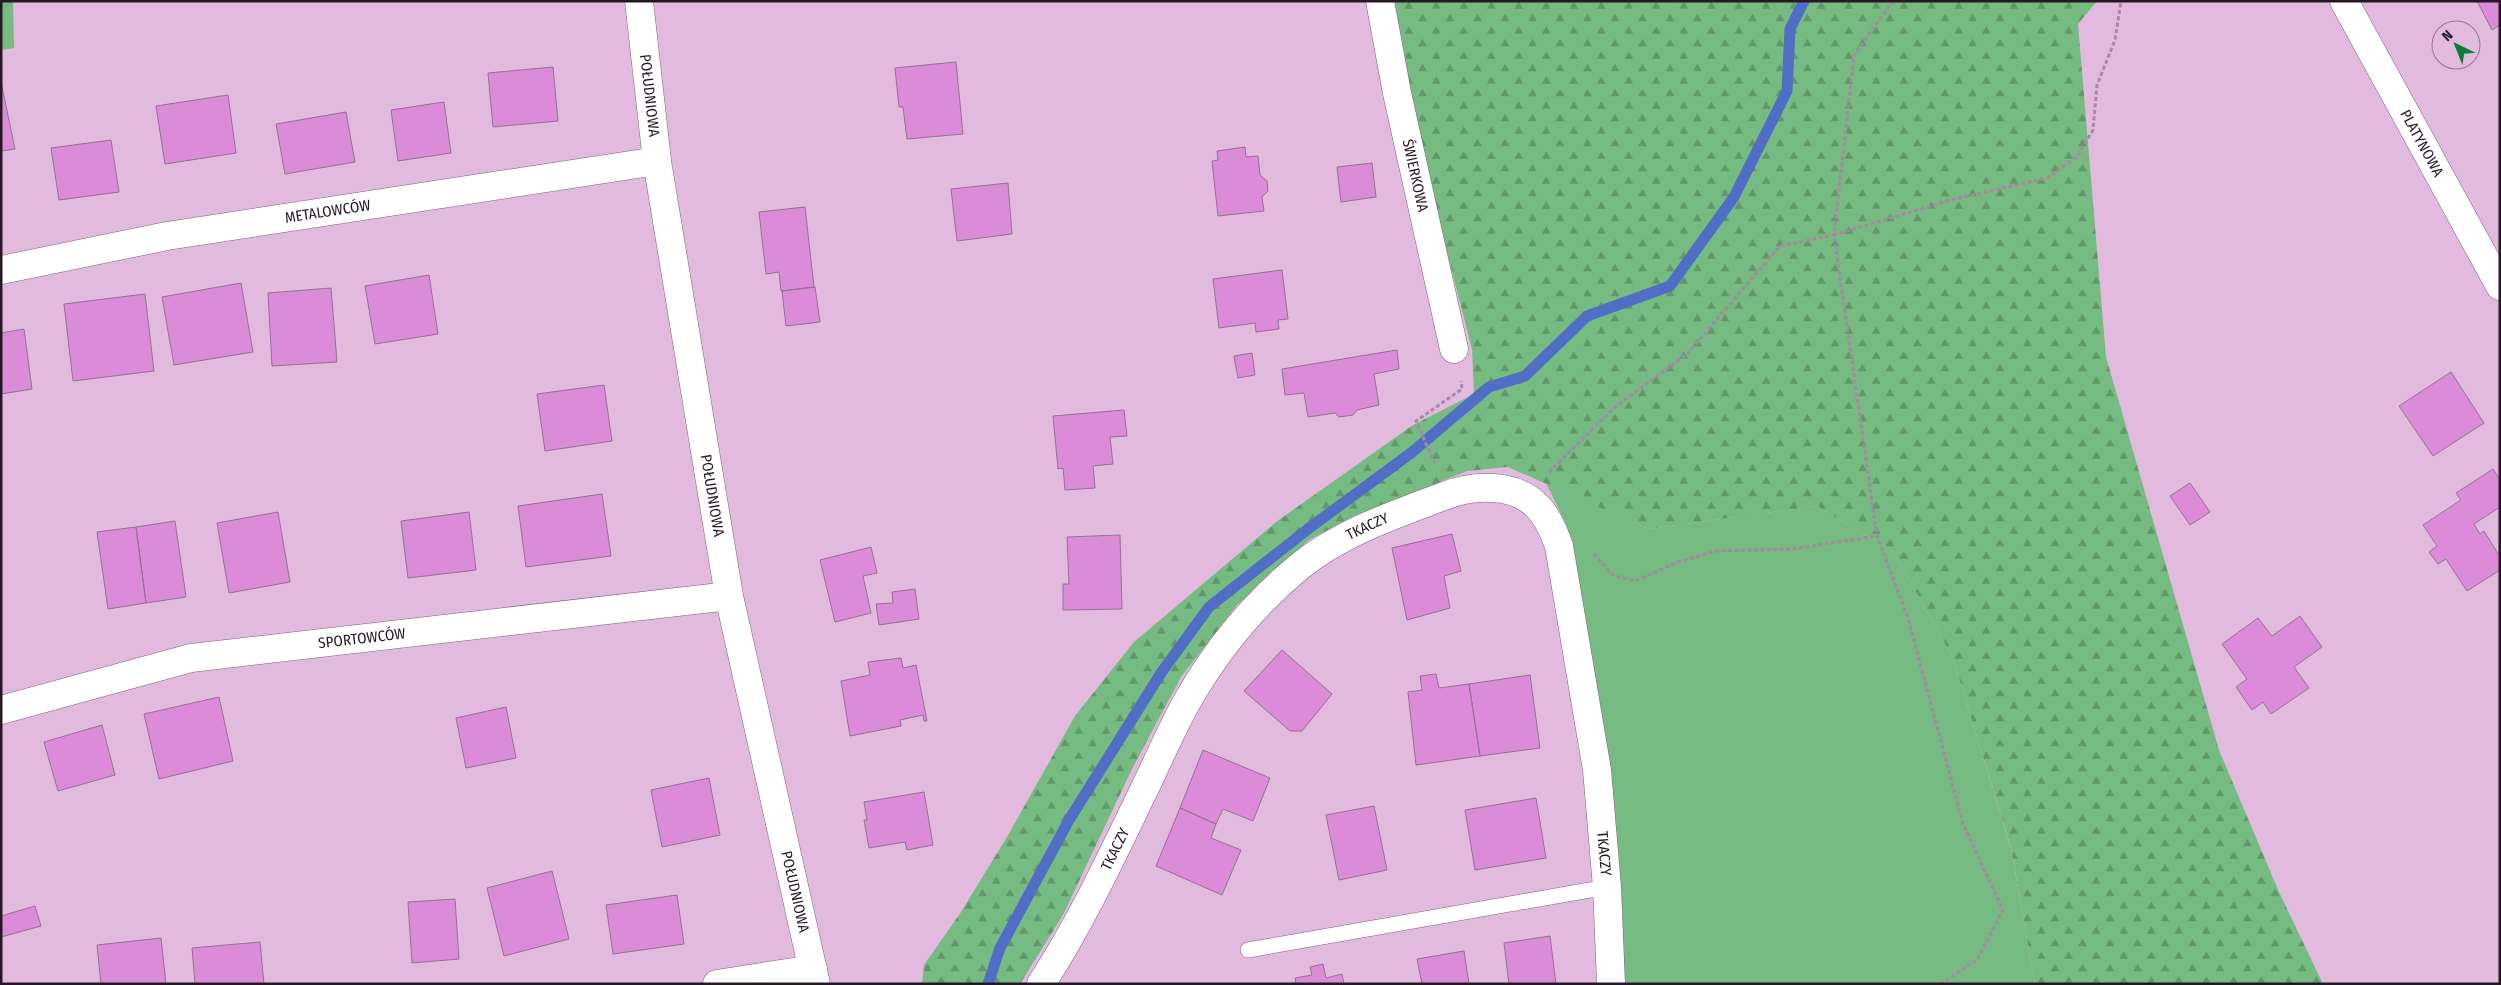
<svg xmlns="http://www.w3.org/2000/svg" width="2501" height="985" font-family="'Fira Sans Condensed',sans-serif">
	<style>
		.grass { fill: #76bb81 }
		.forest { fill: url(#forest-firs) }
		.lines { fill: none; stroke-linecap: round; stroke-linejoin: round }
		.stream { stroke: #516ec6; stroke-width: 11 }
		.building { fill: #dc8bd9; stroke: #957193 }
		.service-casing { stroke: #836081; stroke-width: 16 }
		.minor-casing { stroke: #836081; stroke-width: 29 }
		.path { stroke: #a788a5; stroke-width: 3; stroke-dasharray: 4 2.5; stroke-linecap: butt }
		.service { stroke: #fff; stroke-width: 15 }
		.minor { stroke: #fff; stroke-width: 28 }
		.labels { text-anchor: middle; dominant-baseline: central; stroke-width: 4; stroke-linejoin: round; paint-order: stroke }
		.street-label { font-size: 15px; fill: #261825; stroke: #e1bade }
	</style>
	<defs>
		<pattern id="forest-firs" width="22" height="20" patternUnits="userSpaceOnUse" patternTransform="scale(1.25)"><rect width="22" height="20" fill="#76bb81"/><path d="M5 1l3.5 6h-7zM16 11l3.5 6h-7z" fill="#619769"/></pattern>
	</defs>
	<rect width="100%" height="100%" fill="#e1bade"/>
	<path class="grass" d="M 1,1 L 13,1 L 14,48 L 1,50 Z
		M 1546,483 L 1649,529 L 1817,506 L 1893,551 L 1953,658 L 2011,849 L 2035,984 L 1625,984 L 1619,878 L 1578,575 L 1567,526 Z"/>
	<path class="forest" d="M 1394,1 L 2097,1 L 2078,24 L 2106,357 L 2219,750 L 2279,892 L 2323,984 L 2035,984 L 2011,848 L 1953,658 L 1893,551 L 1817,506 L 1649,529 L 1508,467 L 1467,471 L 1349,519 L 1309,540 L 1237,605 L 1181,677 L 1132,769 L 1063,915 L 1020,984 L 922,984 L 924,965 L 961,912 L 1007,837 L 1075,716 L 1134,642 L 1276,522 L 1413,425 L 1474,394 L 1472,349 L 1425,166 Z"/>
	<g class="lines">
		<path class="stream" d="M 988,984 L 1000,948 L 1069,820 L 1161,673 L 1209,607 L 1308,529 L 1411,453 L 1489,387 L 1525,376 L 1587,316 L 1670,286 L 1734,197 L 1787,91 L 1790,29 L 1804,1"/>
	</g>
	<path class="building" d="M 2477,1 L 2500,1 L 2500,25 L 2492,30 Z
		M 956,62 L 963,134 L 907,139 L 903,107 L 899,107 L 895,68 Z
		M 553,67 L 558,121 L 493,127 L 488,73 Z
		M 1,82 L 15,149 L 1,151 Z
		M 228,95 L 236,153 L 165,164 L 156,106 Z
		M 444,102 L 451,153 L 398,161 L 391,110 Z
		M 346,112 L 355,162 L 285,174 L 276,124 Z
		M 111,140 L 119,192 L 59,200 L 51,148 Z
		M 1245,147 L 1246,157 L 1258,156 L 1260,175 L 1267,181 L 1268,191 L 1262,197 L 1264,211 L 1218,216 L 1212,161 L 1218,160 L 1217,151 Z
		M 1372,163 L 1376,197 L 1341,202 L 1337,167 Z
		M 1008,183 L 1012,234 L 957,241 L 951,189 Z
		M 805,207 L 814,287 L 781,291 L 779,272 L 766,274 L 759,212 Z
		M 1282,270 L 1288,319 L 1278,320 L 1279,329 L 1256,332 L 1255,323 L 1219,328 L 1213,279 Z
		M 429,275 L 438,334 L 375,344 L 365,286 Z
		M 241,283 L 253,352 L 174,365 L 162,297 Z
		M 815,287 L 820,322 L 786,326 L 782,291 Z
		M 331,288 L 337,362 L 272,366 L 268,293 Z
		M 145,294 L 154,371 L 73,381 L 64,304 Z
		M 24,329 L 32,389 L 1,394 L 1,333 Z
		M 1397,350 L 1399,369 L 1374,374 L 1379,405 L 1357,410 L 1353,415 L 1339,417 L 1335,413 L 1308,417 L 1304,393 L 1285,395 L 1282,369 Z
		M 1252,353 L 1255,375 L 1238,378 L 1234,356 Z
		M 2451,372 L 2484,423 L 2433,456 L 2399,406 Z
		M 604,385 L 612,441 L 545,451 L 537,394 Z
		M 1124,410 L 1127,436 L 1110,437 L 1113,464 L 1093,466 L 1095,488 L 1065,490 L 1063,468 L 1058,469 L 1053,416 Z
		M 2493,469 L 2500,480 L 2500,507 L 2474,524 L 2480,534 L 2484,531 L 2500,557 L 2500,570 L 2467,591 L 2446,559 L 2438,564 L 2429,552 L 2437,546 L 2423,525 L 2461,500 L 2456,493 Z
		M 2190,483 L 2210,512 L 2190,525 L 2170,496 Z
		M 602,494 L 611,556 L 526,567 L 518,506 Z
		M 278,512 L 290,582 L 229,593 L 217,523 Z
		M 469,512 L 476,570 L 408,578 L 401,521 Z
		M 175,521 L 186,597 L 146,603 L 136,527 Z
		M 136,527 L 146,603 L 108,609 L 97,532 Z
		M 1452,534 L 1461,571 L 1444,576 L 1450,608 L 1407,620 L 1392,548 Z
		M 1120,535 L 1122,609 L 1063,610 L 1063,584 L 1069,584 L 1067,537 Z
		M 871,547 L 877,573 L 863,576 L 871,613 L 835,622 L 820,560 Z
		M 915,589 L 919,619 L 879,625 L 876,604 L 893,603 L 892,592 Z
		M 2300,616 L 2322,647 L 2294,667 L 2309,688 L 2271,714 L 2263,702 L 2252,710 L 2236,687 L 2247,679 L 2222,644 L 2258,618 L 2272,636 Z
		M 1282,650 L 1332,694 L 1302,731 L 1290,731 L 1244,691 Z
		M 901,658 L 903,668 L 916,665 L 927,721 L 924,721 L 923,715 L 900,720 L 901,726 L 850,736 L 841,681 L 870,675 L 868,662 Z
		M 1436,674 L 1439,688 L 1469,684 L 1480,756 L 1416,765 L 1408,692 L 1422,690 L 1420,676 Z
		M 1530,675 L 1540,748 L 1480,756 L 1469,684 Z
		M 219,697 L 233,761 L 159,779 L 144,714 Z
		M 506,707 L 516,758 L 466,768 L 456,718 Z
		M 102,725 L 115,775 L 58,791 L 44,742 Z
		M 1203,750 L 1270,778 L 1253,821 L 1223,809 L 1216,824 L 1180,808 Z
		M 709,778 L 720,835 L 662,847 L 651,790 Z
		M 924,792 L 933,845 L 907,850 L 905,842 L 869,848 L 864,820 L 867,820 L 864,802 Z
		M 1536,798 L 1546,858 L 1475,870 L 1465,810 Z
		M 1374,806 L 1387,870 L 1339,880 L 1326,815 Z
		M 1180,808 L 1216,824 L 1211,838 L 1241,850 L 1222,895 L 1156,866 Z
		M 552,871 L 569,939 L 504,956 L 487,888 Z
		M 677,895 L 684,944 L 613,954 L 606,905 Z
		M 455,899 L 459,959 L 412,963 L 408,902 Z
		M 35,906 L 41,926 L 1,937 L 1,916 Z
		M 1550,936 L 1556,984 L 1509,984 L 1504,943 Z
		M 161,938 L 166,984 L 101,984 L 97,945 Z
		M 260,942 L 264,984 L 195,984 L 192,948 Z
		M 1464,951 L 1469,984 L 1422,984 L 1417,959 Z
		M 1323,964 L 1326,978 L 1342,974 L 1344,984 L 1289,984 L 1296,983 L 1295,978 L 1312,975 L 1310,967 Z"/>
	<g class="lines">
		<defs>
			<path id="service" d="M 1248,950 L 1607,887"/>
			<g id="minor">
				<path id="s1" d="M 639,1 L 657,161 L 729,596 L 816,984"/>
				<path id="s2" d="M 1380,1 L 1397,93 L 1454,349"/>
				<path id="s3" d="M 2344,1 L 2500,286"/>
				<path id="s4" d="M 1,270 L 167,236 L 657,161"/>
				<path id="s5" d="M 1,710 L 191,658 L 729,596"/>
				<path d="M 717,984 L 813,969"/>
				<path id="s6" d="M 1041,984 C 1080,924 1110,860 1141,796 C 1157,764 1171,729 1189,698 C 1218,648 1255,603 1300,566 C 1342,532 1394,515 1444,496 C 1472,485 1515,482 1538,507 C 1548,517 1554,532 1559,546 L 1597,770 L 1607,887 L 1611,984"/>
			</g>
		</defs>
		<use href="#service" class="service-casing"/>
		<use href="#minor" class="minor-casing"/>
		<path class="path" d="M 1435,464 L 1416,421 L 1462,389 L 1461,381
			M 1549,472 L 1615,407 L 1687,354 L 1780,246 L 1834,235 L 1854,55 L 1893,1
			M 1594,554 L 1613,575 L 1635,581 L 1678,562 L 1716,551 L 1792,549 L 1877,536
			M 1940,984 L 1977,960 L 2003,910 L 1963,824 L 1908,618 L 1877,536 L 1834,235 L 1947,201 L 2047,178 L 2077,157 L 2093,130 L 2097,85 L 2115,40 L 2121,1"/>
		<use href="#service" class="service"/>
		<use href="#minor" class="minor"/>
	</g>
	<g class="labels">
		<g class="street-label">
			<text stroke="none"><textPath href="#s1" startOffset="95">POŁUDNIOWA</textPath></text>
			<text stroke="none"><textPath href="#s3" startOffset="162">PLATYNOWA</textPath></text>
			<text stroke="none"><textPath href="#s2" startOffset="178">ŚWIERKOWA</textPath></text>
			<text stroke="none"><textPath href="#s4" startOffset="332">METALOWCÓW</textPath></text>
			<text stroke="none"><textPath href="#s1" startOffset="500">POŁUDNIOWA</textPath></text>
			<text stroke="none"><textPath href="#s6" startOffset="574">TKACZY</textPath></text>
			<text stroke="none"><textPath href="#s5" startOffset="369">SPORTOWCÓW</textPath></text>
			<text stroke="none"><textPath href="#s6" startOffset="154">TKACZY</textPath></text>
			<text stroke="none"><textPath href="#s6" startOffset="1112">TKACZY</textPath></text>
			<text stroke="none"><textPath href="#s1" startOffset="905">POŁUDNIOWA</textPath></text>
		</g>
	</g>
	<rect width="2501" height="985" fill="none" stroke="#261825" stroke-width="5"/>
	<g transform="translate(2456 45) rotate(317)"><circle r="24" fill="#e1bade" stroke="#967994"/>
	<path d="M0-4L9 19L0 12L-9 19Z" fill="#0d7d33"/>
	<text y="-8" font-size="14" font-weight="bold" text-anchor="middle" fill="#261825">N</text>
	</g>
</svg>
